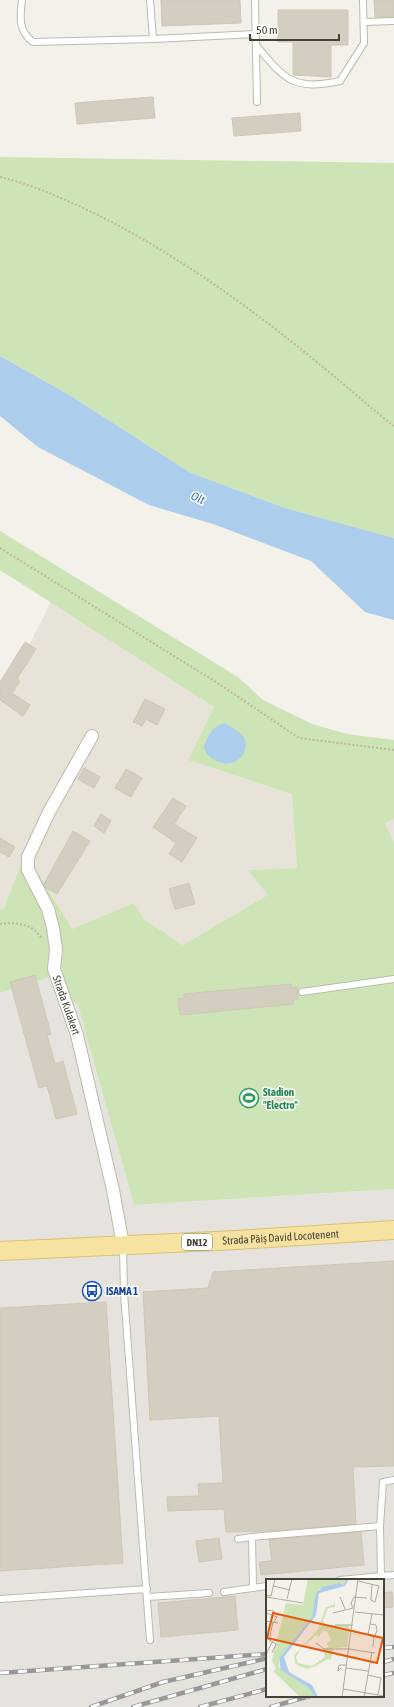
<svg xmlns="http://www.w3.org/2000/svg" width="394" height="1707" font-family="'Asap Condensed',sans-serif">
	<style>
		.residential { fill: #e7e3d9 }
		.industrial { fill: #e6e3df; fill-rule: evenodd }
		.green { fill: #cde4b7 }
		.water { fill: #accdeb }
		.building { fill: #d4cec1; stroke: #cfc6b4 }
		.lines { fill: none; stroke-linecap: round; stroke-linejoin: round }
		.service-casing { stroke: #bebaad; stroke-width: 8 }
		.minor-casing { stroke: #bebaad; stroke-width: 14 }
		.primary-casing { stroke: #dac172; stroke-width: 20 }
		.path { stroke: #bfb6a0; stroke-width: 2; stroke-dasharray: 2 2; stroke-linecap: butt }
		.service { stroke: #fff; stroke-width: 6 }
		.minor { stroke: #fff; stroke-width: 12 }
		.primary { stroke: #f6e3a1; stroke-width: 18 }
		.rail-casing { stroke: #989898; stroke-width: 4.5 }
		.rail { stroke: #fff; stroke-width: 3; stroke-dasharray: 9; stroke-linecap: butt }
		.labels { text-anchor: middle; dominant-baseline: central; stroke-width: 3; stroke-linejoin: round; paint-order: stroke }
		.shield { fill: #fff; stroke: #7e7b74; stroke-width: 1 }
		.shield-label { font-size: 10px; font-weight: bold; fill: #474239 }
		.street-label { font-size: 11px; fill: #474239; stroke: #fff }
		.leisure-label { font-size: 11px; font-weight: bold; fill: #27864d; stroke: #fff; text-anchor: start }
		.transit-label { font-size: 11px; font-weight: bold; fill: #164399; stroke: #fff; text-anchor: start }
		.water-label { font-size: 12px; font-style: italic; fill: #3b75aa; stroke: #fff }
		.inset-road { fill: none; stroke: #afaba3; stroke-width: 1 }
		.view { fill: #e8590c; fill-opacity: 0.15; stroke: #e8590c; stroke-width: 2 }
		.inset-edge { fill: none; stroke: #474239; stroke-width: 2 }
	</style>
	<rect width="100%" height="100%" fill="#f4f1ea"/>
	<path class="residential" d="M 51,602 L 214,707 L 188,760 L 292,794 L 297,868 L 249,870 L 269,895 L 183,945 L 144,919 L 134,903 L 72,929 L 39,874 L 21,864 L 4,908 L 0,909 L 0,702 Z"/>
	<path class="industrial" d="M 394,819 L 394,843 L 385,823 Z
		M 50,977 L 78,1006 L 134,1205 L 394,1189 L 394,1707 L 0,1707 L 0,993 ZM 267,1580 L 383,1580 L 383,1696 L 267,1696 Z"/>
	<path class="green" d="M 0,157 L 394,163 L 394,538 L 285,508 L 189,472 L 71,396 L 0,356 Z
		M 0,531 L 238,677 L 263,700 L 312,724 L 347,734 L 394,740 L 394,819 L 385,823 L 394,843 L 394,1189 L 134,1205 L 78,1006 L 50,977 L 0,993 L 0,909 L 4,908 L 21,864 L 39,874 L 72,929 L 134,903 L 144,919 L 183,945 L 268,895 L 248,870 L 297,868 L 292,794 L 188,760 L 214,707 L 0,570 Z"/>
	<path class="water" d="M 0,356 L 71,396 L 189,472 L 285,508 L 394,538 L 394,620 L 365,612 L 311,561 L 216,525 L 149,505 L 38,447 L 0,416 Z
		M 225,723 C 230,726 237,730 241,734 C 255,748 236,774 213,759 C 208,756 205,752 204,747 C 209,734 212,726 225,723 Z"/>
	<path class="building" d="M 161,0 L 240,0 L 241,23 L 162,26 Z
		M 374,0 L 394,0 L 394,17 L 375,17 Z
		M 278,10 L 348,10 L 348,45 L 331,45 L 331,77 L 293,75 L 293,42 L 278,42 Z
		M 153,97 L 155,118 L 77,124 L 75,103 Z
		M 300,113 L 301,131 L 234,136 L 232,118 Z
		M 25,642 L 36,649 L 17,679 L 20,681 L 12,693 L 30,705 L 23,716 L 0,700 L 0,682 Z
		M 145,699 L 165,709 L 157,725 L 146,719 L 142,726 L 133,722 Z
		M 84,768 L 100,777 L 94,788 L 78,779 Z
		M 126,769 L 142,778 L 131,797 L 115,788 Z
		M 173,798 L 186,806 L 174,824 L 197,838 L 182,862 L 169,854 L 176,843 L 153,827 Z
		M 101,814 L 111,821 L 104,833 L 94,826 Z
		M 73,831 L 90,841 L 57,894 L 45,887 L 44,884 Z
		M 0,838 L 15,847 L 9,857 L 0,852 Z
		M 189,883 L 195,904 L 175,909 L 169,889 Z
		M 35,975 L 51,1034 L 47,1035 L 55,1064 L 63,1061 L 77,1114 L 56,1119 L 47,1086 L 39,1088 L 10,982 Z
		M 291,984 L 291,988 L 297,987 L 298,999 L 293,999 L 294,1004 L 180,1015 L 178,999 L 184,998 L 184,994 Z
		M 394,1261 L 394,1466 L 353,1467 L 356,1524 L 268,1531 L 226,1532 L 224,1509 L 168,1511 L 167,1497 L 199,1496 L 198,1484 L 223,1483 L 219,1416 L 150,1420 L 143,1292 L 208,1288 L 213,1272 Z
		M 106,1302 L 123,1563 L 0,1571 L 0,1308 Z
		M 361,1532 L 364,1565 L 261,1575 L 259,1562 L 272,1561 L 269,1540 Z
		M 219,1538 L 222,1559 L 199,1562 L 196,1541 Z
		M 392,1592 L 393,1607 L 383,1608 L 383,1593 Z
		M 235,1596 L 238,1630 L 161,1637 L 158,1603 Z"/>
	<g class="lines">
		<defs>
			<path id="service" d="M 22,0 C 20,17 18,31 33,42 L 153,39 L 256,34
				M 150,0 L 153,39
				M 255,0 L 257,102
				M 364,22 L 394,21
				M 256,45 C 284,79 293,91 340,81 L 364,43 L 363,0
				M 302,992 L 394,979
				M 123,1246 L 124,1293 L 150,1640
				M 252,1537 L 253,1588
				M 238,1539 L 252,1537 L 380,1526
				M 381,1576 L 394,1575
				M 340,1580 L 381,1576 L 380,1526 L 383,1482 L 394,1480
				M 224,1592 L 267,1586
				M 148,1597 L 209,1593
				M 0,1599 L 147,1589"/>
			<g id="minor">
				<path id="s1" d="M 92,736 L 49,812 L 28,857 L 28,870 L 48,909 L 53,928 L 56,949 L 54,969 L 77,1035 L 113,1190 L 123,1245"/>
			</g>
			<g id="primary">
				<path id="s2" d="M 0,1251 L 236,1240 L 394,1230"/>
			</g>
		</defs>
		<use href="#service" class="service-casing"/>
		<use href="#minor" class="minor-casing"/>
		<use href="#primary" class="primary-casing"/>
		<path class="path" d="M 0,177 C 34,185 64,199 96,214 C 178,255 254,310 324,368 C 348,387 370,408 394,426
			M 0,548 L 219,684 L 299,738 L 394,750
			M 0,924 C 15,922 33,923 42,939"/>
		<use href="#service" class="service"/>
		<use href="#minor" class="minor"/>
		<use href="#primary" class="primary"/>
		<defs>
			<path id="rail" d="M 383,1648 L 394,1647
				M 383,1662 L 394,1659
				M 0,1673 L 267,1654
				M 383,1675 L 394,1673
				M 91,1707 L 163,1682 L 264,1659
				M 133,1707 L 267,1669
				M 200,1707 L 267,1689
				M 271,1707 L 310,1696"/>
		</defs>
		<use href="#rail" class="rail-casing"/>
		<use href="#rail" class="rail"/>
	</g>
	<defs>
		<symbol id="stadium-ring" viewBox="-11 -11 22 22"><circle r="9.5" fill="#fff" stroke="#2e9e5b" stroke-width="1.5"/><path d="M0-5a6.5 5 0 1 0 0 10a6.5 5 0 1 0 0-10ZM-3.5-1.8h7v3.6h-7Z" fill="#2e9e5b"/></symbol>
		<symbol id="bus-ring" viewBox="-11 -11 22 22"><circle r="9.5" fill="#fff" stroke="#1a4fb4" stroke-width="1.5"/><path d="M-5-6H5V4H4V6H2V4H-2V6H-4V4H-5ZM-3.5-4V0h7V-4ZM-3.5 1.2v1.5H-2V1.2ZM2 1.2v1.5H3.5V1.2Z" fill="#1a4fb4"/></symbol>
	</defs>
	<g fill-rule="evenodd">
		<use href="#stadium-ring" x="238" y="1087" width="22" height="22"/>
		<use href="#bus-ring" x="81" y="1280" width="22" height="22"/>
	</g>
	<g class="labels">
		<rect class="shield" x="182" y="1234" width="30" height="16" rx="3"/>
		<g class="shield-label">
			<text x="197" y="1242">DN12</text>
		</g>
		<g class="street-label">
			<text stroke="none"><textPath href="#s1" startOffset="293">Strada Kulakert</textPath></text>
			<text stroke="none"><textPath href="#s2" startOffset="281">Strada Păiș David Locotenent</textPath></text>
		</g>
		<g class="leisure-label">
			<text x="263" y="1092">Stadion<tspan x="263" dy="13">"Electro"</tspan></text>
		</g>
		<g class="transit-label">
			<text x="106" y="1291">ISAMA 1</text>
		</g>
		<g class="water-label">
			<text transform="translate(198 498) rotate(25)">Olt</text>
		</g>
	</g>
	<g transform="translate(266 1579)">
		<rect width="118" height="118" fill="#f4f1ea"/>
		<path d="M 42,0 L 80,0 L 78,6 L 73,4 L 53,10 L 46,38 L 13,79 L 13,88 L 43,109 L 49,118 L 34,118 L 7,92 L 10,90 L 6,81 L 20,24 L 37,26 ZM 69,22 L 69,28 L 62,29 L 57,42 L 60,46 L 84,46 L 81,68 L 67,69 L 65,81 L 61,80 L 50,87 L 41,90 L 33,87 L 29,84 L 28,77 L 52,50 L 60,28 L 68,26 ZM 57,52 L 61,53 L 65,61 L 61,64 L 62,68 L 57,70 L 59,78 L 46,87 L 32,84 L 30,78 L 34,71 L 50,56 L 53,58 Z" fill="#cde4b7" fill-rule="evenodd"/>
		<path d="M 80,0 L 83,0 L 79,7 L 53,14 L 50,36 L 18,78 L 23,93 L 46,106 L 52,118 L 49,118 L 43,109 L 15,91 L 13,79 L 46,38 L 50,14 L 57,8 L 73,4 L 78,6 Z" fill="#accdeb"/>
		<path class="inset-road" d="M 92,2 L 113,7 L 109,23 L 105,21 L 106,5M 7,7 L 24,11M 0,16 L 5,17 L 9,0M 0,18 L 37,24M 74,18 L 79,30M 21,20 L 26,0M 87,29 L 85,24 L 88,18 L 101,19M 0,31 L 8,32 L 8,36M 89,33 L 118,36M 0,34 L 11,38 L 8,43M 67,34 L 87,29M 106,35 L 102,56 L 108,58 L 107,68M 0,42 L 12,44M 104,45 L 110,46 L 111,52 L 108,58M 69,46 L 87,46M 0,57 L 4,57 L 7,43M 0,59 L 10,65 L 6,74M 50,64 L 58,70 L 83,70 L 109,74M 0,75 L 7,62M 75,89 L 72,92 L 73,86 L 80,86M 80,89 L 102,92M 102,96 L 115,99 L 112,116M 77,110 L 118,117M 76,118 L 92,0M 98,118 L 106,73"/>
		<path class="view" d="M 7,34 L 117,59 L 111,84 L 1,59 Z"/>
		<rect width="118" height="118" class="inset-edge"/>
	</g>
	<path d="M250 34v6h89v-6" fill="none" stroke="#474239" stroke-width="2"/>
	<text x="256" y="34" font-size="12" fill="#474239" stroke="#ffffff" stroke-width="3" paint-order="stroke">50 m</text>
</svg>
